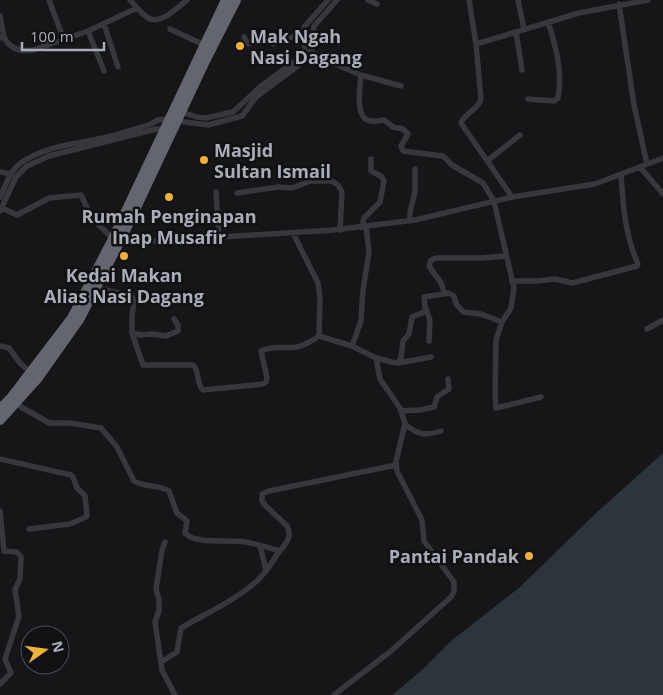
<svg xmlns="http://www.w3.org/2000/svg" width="663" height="695" font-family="'Open Sans',sans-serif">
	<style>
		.water { fill: #2c353c }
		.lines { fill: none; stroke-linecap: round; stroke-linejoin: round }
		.street { stroke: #37383d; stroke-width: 5.5 }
		.highway { stroke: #63666e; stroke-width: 10 }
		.poi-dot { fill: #f2b134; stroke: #111113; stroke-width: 2 }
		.labels { text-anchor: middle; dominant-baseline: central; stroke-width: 5; stroke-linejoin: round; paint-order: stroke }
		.poi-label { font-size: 18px; font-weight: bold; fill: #a8adb8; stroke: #111113; text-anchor: start }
	</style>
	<rect width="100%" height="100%" fill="#161618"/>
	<path class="water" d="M 663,453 L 663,695 L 392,695 L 423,669 L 451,641 L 520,587 L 595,514 Z"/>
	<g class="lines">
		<path class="street" d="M 49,0 L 64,40
			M 130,0 L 137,8
			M 368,0 L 377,4
			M 469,0 L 476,44 L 481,99 C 478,110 465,113 461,123 L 512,197
			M 518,0 L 524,29
			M 619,4 L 634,105 L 647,164
			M 0,16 L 4,37
			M 104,24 L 118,67
			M 170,29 L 204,45
			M 88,31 L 104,71
			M 516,32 L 522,70
			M 244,37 L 248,44 L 264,39 L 274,44 L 297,35 L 304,34
			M 0,38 L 4,37 C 10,49 21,52 33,50 L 88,31 L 137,8 C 141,12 145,17 150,19 C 163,23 178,7 187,0
			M 476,44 L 579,13 L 648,0
			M 310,51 L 328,61 L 361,75 L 401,86
			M 361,75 C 360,86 354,121 372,121 C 376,122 380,120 384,120 L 393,127 L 403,129 L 408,134 L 401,146 L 403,151 L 443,156 L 452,165 L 483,183 L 494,201 L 514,288 L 511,308 L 502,322 L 496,340 L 495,394 L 496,408 L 541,397
			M 528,99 L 554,101 L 558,98 C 563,72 556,47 548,22
			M 181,112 L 197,117 L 206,118 L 233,112 L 261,86 L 305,54 L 304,27 L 328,0
			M 177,121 L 208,125 L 242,116 L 256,97 L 311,56 L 314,26 L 337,0
			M 487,161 L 520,135
			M 640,167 L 663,194
			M 0,172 L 11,174
			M 216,192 L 219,237
			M 237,193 L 278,187 L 292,188 L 311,181 L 332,181 L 338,185 L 342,192 L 340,230
			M 0,197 C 6,185 10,170 22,162 C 45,146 76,144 103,138 C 119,134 135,129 151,124 L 158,120 L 169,119
			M 2,208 L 17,215 L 49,198 L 81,195 L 92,218 L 113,239
			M 0,211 L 16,177 L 27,166 L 49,156 L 156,129 L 164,129
			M 410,221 L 410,212 L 415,192 L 415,169
			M 362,227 L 364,218 L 380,202 L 384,181 L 381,176 L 371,171 L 371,159
			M 293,233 L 318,283 L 320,298 L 319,336 L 352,346 L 376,358 L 391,362 L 398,363 L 431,357
			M 123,235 L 141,240 L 156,241 L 333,230 L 415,220 L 512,197 L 595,184 L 663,158
			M 512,281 L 537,281 L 555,279 L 572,283 L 637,266 L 638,264 C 625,235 623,206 621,174
			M 96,288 L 132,296 L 134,302 L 132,315 L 132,333 L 143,365 L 193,365 C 200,371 196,384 203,390 L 263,384 L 266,382 L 267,378 L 261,351 C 273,345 285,349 297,347 C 306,345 312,341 319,336
			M 444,294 C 443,280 436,278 429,266 L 431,260 L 436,258 L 481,258 L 506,256
			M 647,329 L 663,320
			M 132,333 L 141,335 L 152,334 L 166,336 L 178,331 L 178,325 L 174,319
			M 429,341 L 430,320 L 425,307 L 424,297 L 449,293 L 454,296 L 456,304 L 463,312 L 481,314 L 502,322
			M 0,346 L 9,348 L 20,363 L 30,372
			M 352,346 L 361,321 L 363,290 L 369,252 L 366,227
			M 398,363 L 401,358 L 403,341 L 409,334 L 412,317 L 427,311
			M 16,404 L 49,423 L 70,423 L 101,428 L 117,447 L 134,481 C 145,488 158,484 169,491 L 177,513 L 187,521 L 185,533 C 195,545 230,539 246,542 C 257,544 269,548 280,551
			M 401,411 L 420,410 L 434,407 L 437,397 L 449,389 L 448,379
			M 405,424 C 417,435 425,436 441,431
			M 0,459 L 71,475 L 73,477 L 77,488 L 85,496 L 87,515 L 86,517 L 70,524 L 29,529
			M 0,511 L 4,551 L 17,552 L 21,557 L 20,579 L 15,590 L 19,616 L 5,659 L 11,673 L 0,684
			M 165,542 L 162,550 L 156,589 L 159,599 L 159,611 L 155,622 L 162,670 L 175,695
			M 260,546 L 266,570
			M 161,662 L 177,652 L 181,628 C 207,613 234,601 257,581 C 265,573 272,563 278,553 C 285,545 293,537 287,526 L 264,504 L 262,500 L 262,494 L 269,491 L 396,465
			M 334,695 L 391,651 L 451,597 L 454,592 L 454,582 L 424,541 L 422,520 L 397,471 L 396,461 L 405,424 L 400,408 L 380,379 L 376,358"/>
		<path class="highway" d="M 0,409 L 11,398 L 72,318 L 113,239 L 226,0
			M 0,420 L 37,379 L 80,318 L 123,235 L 204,63 L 236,0"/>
	</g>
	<g class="poi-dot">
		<circle cx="240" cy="46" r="5"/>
		<circle cx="204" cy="160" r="5"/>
		<circle cx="169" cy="197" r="5"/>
		<circle cx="124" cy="256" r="5"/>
		<circle cx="529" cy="556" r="5"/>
	</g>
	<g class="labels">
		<g class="poi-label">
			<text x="250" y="36">Mak Ngah<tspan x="250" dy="21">Nasi Dagang</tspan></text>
			<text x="214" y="150">Masjid<tspan x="214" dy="21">Sultan Ismail</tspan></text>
			<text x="169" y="216" text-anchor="middle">Rumah Penginapan<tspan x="169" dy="21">Inap Musafir</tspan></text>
			<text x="124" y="275" text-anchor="middle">Kedai Makan<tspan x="124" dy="21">Alias Nasi Dagang</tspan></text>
			<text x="519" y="556" text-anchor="end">Pantai Pandak</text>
		</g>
	</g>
	<g transform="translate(45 650) rotate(76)"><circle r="24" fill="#111113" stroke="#4d4f55"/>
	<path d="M0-4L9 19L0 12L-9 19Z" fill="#f2b134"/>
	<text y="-8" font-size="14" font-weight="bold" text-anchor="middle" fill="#a8adb8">N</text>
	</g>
	<path d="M22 42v8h82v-8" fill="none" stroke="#a8adb8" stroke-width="2.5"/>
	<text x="30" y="42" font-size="15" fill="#a8adb8" stroke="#111113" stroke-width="4" paint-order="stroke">100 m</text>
</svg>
